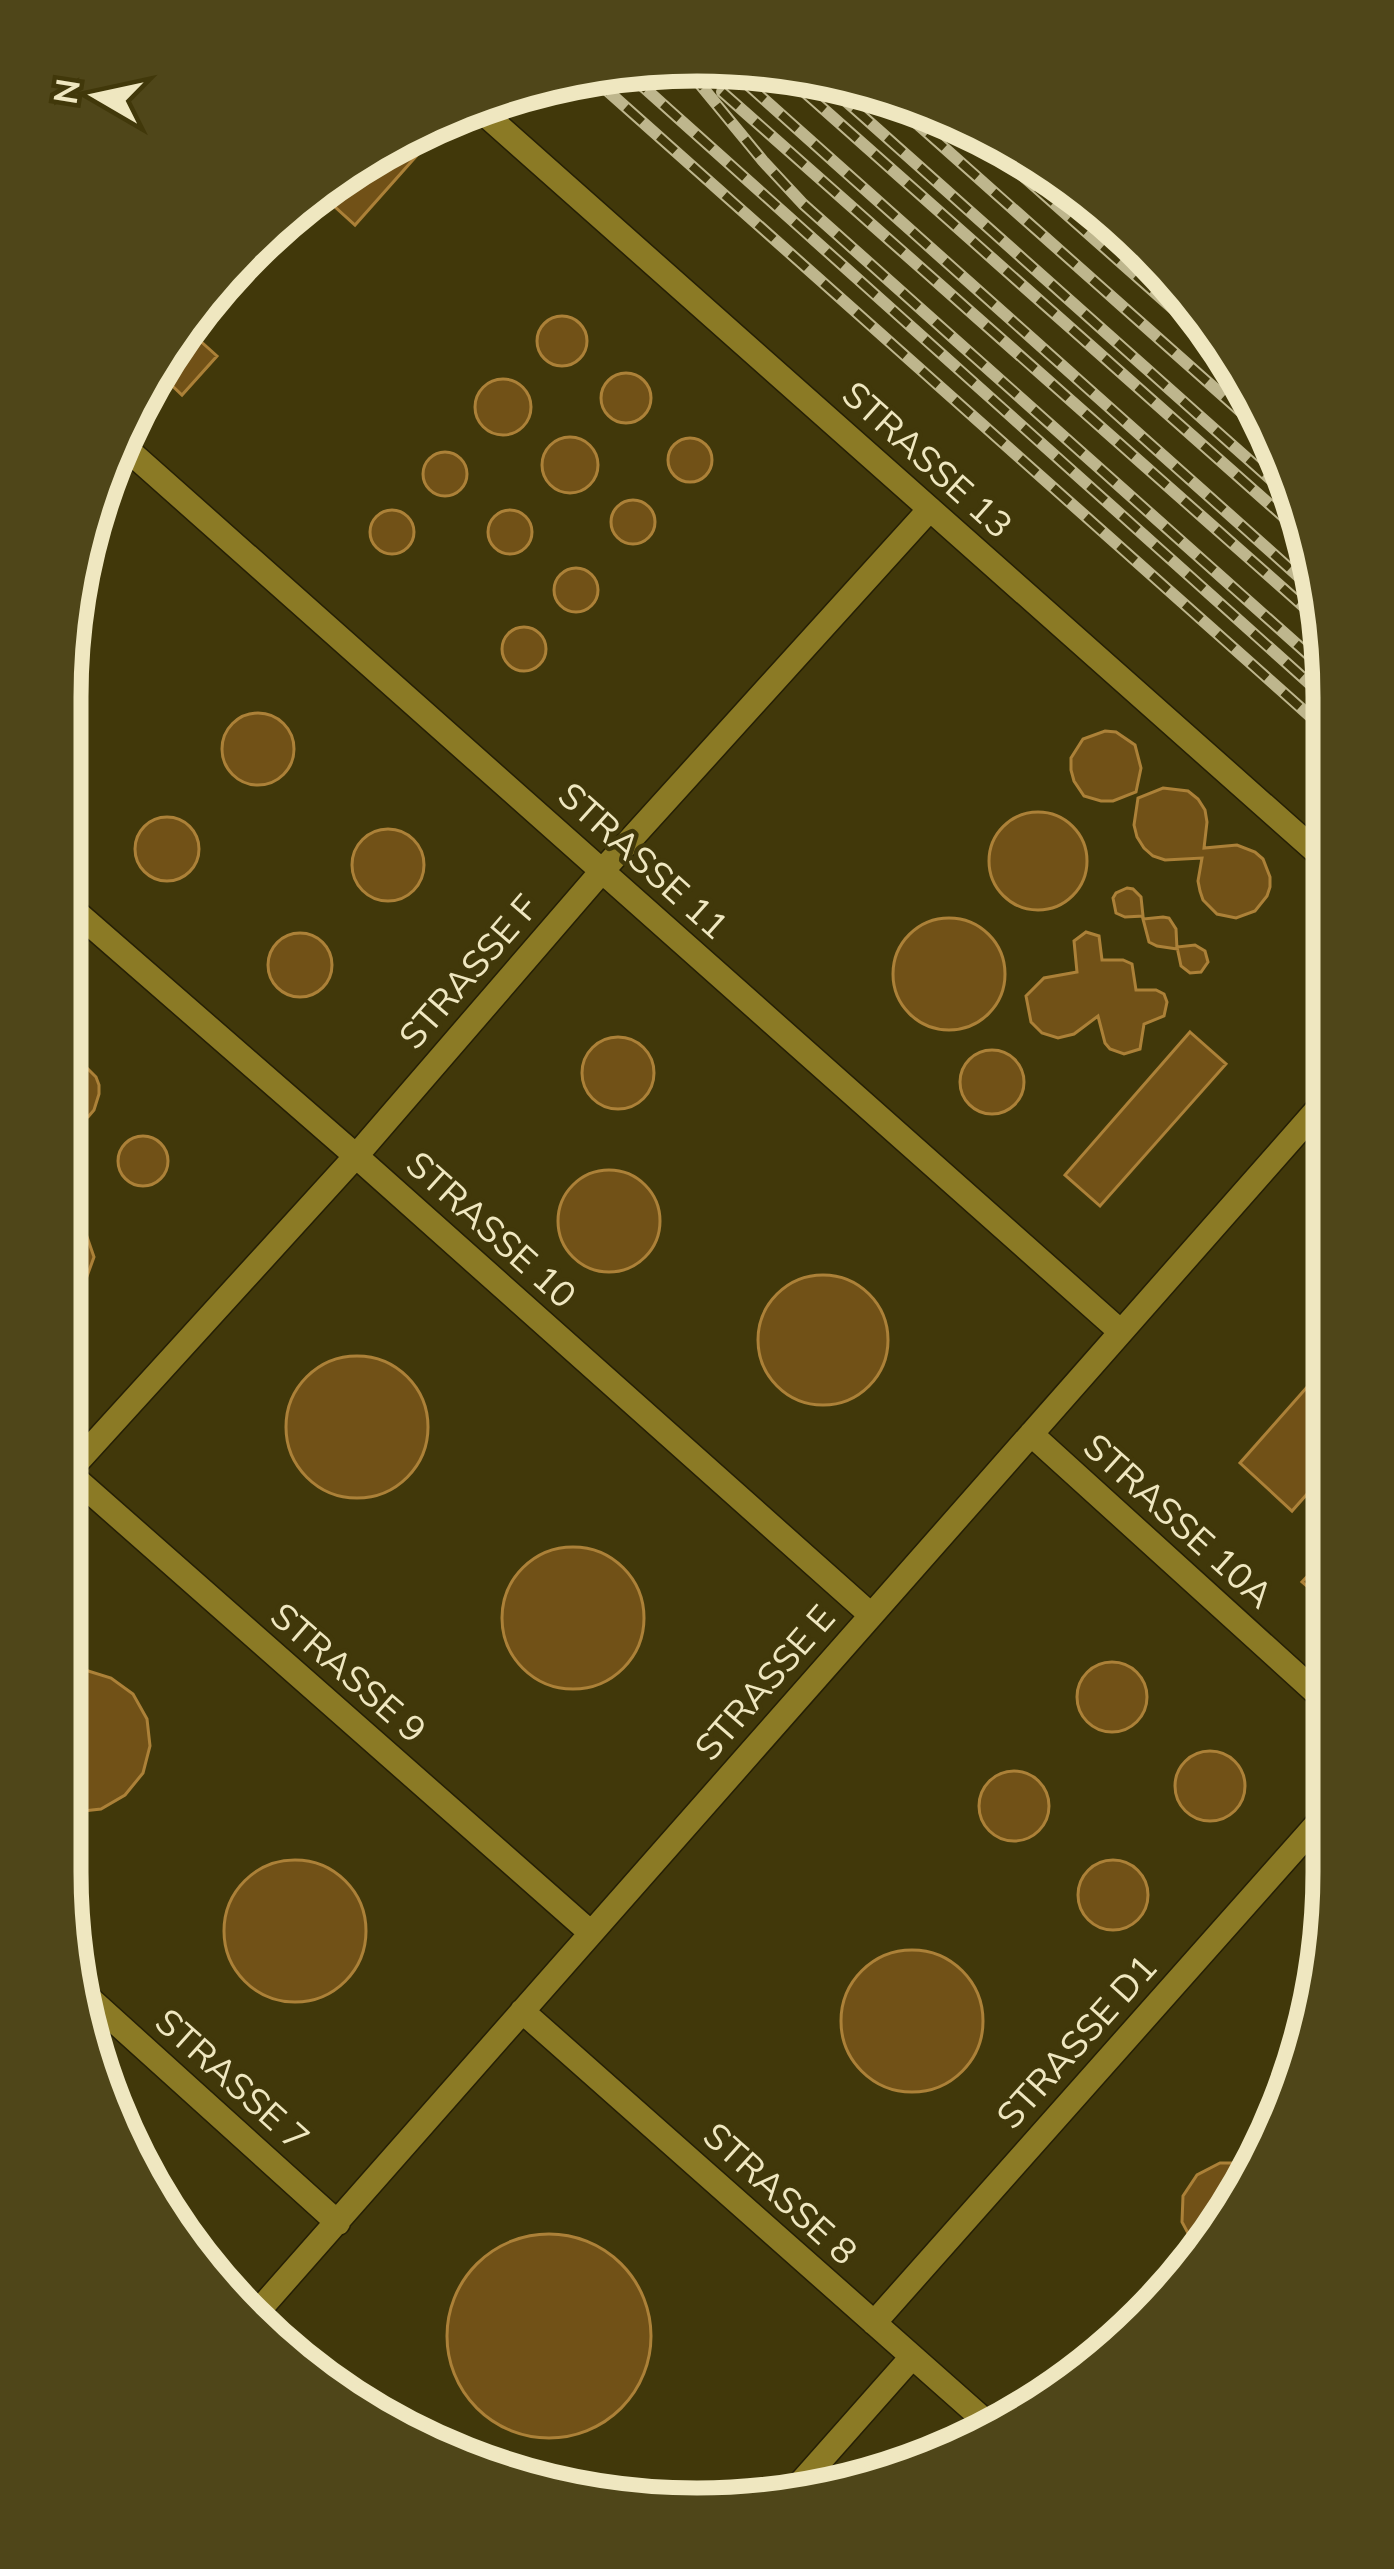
<svg xmlns="http://www.w3.org/2000/svg" width="1394" height="2569" font-family="Mulish,sans-serif">
	<style>
		.building { fill: #715117; stroke: #ac8138; stroke-width: 3 }
		.lines { fill: none; stroke-linecap: round; stroke-linejoin: round }
		.minor-casing { stroke: #251f05; stroke-width: 27 }
		.minor { stroke: #8b7a25; stroke-width: 24 }
		.rail-casing { stroke: #beb68d; stroke-width: 12 }
		.rail { stroke: #41380a; stroke-width: 8; stroke-dasharray: 22; stroke-linecap: butt }
		.labels { text-anchor: middle; dominant-baseline: central; stroke-width: 9; stroke-linejoin: round; paint-order: stroke }
		.street-label { font-size: 36px; fill: #efe7c0; stroke: #41380a }
		.rim { fill: none; stroke: #efe7c0; stroke-width: 15 }
	</style>
	<rect width="100%" height="100%" fill="#41380a"/>
	<path class="building" d="M 443,126 L 355,225 L 324,197 L 345,174 Z
		M537 341a25 25 0 1 1 50 0a25 25 0 1 1-50 0Z
		M 197,338 L 217,356 L 182,395 L 163,377 Z
		M601 398a25 25 0 1 1 50 0a25 25 0 1 1-50 0Z
		M475 407a28 28 0 1 1 56 0a28 28 0 1 1-56 0Z
		M542 465a28 28 0 1 1 56 0a28 28 0 1 1-56 0Z
		M668 460a22 22 0 1 1 44 0a22 22 0 1 1-44 0Z
		M423 474a22 22 0 1 1 44 0a22 22 0 1 1-44 0Z
		M611 522a22 22 0 1 1 44 0a22 22 0 1 1-44 0Z
		M370 532a22 22 0 1 1 44 0a22 22 0 1 1-44 0Z
		M488 532a22 22 0 1 1 44 0a22 22 0 1 1-44 0Z
		M554 590a22 22 0 1 1 44 0a22 22 0 1 1-44 0Z
		M502 649a22 22 0 1 1 44 0a22 22 0 1 1-44 0Z
		M222 749a36 36 0 1 1 72 0a36 36 0 1 1-72 0Z
		M 1105,731 L 1116,732 L 1135,745 L 1141,768 L 1136,792 L 1113,801 L 1101,801 L 1084,796 L 1074,781 L 1071,770 L 1071,758 L 1083,739 Z
		M 1163,788 L 1188,791 L 1198,799 L 1205,810 L 1207,822 L 1204,848 L 1237,845 L 1255,852 L 1263,859 L 1270,877 L 1270,887 L 1267,896 L 1255,911 L 1236,918 L 1217,914 L 1203,900 L 1200,891 L 1198,881 L 1202,858 L 1165,860 L 1153,856 L 1144,848 L 1137,837 L 1134,825 L 1138,798 Z
		M989 861a49 49 0 1 1 98 0a49 49 0 1 1-98 0Z
		M135 849a32 32 0 1 1 64 0a32 32 0 1 1-64 0Z
		M352 865a36 36 0 1 1 72 0a36 36 0 1 1-72 0Z
		M 1127,888 L 1133,889 L 1141,897 L 1143,916 L 1125,917 L 1116,913 L 1113,898 L 1116,893 Z
		M 1163,917 L 1169,918 L 1176,929 L 1177,949 L 1157,946 L 1149,942 L 1143,919 Z
		M893 974a56 56 0 1 1 112 0a56 56 0 1 1-112 0Z
		M 1086,932 L 1099,936 L 1102,960 L 1123,960 L 1132,964 L 1136,990 L 1156,990 L 1164,994 L 1167,1002 L 1164,1016 L 1144,1024 L 1140,1049 L 1124,1054 L 1110,1049 L 1105,1043 L 1098,1016 L 1074,1034 L 1058,1038 L 1042,1033 L 1031,1022 L 1026,996 L 1044,978 L 1077,972 L 1074,941 Z
		M268 965a32 32 0 1 1 64 0a32 32 0 1 1-64 0Z
		M 1195,945 L 1205,951 L 1208,962 L 1201,972 L 1190,973 L 1181,966 L 1177,947 Z
		M 1190,1032 L 1226,1064 L 1100,1206 L 1065,1175 Z
		M582 1073a36 36 0 1 1 72 0a36 36 0 1 1-72 0Z
		M960 1082a32 32 0 1 1 64 0a32 32 0 1 1-64 0Z
		M 61,1059 L 83,1064 L 96,1077 L 99,1085 L 99,1094 L 94,1110 L 88,1117 L 72,1124 L 61,1124 Z
		M118 1161a25 25 0 1 1 50 0a25 25 0 1 1-50 0Z
		M558 1221a51 51 0 1 1 102 0a51 51 0 1 1-102 0Z
		M 61,1219 L 74,1224 L 86,1234 L 94,1257 L 86,1279 L 73,1289 L 61,1293 Z
		M758 1340a65 65 0 1 1 130 0a65 65 0 1 1-130 0Z
		M286 1427a71 71 0 1 1 142 0a71 71 0 1 1-142 0Z
		M 1331,1360 L 1331,1467 L 1292,1511 L 1240,1463 Z
		M502 1618a71 71 0 1 1 142 0a71 71 0 1 1-142 0Z
		M 1332,1550 L 1332,1608 L 1302,1582 Z
		M1077 1697a35 35 0 1 1 70 0a35 35 0 1 1-70 0Z
		M 85,1670 L 111,1678 L 133,1694 L 147,1719 L 150,1746 L 143,1773 L 125,1795 L 101,1809 L 74,1812 L 60,1810 L 60,1672 Z
		M1175 1786a35 35 0 1 1 70 0a35 35 0 1 1-70 0Z
		M979 1806a35 35 0 1 1 70 0a35 35 0 1 1-70 0Z
		M1078 1895a35 35 0 1 1 70 0a35 35 0 1 1-70 0Z
		M224 1931a71 71 0 1 1 142 0a71 71 0 1 1-142 0Z
		M841 2021a71 71 0 1 1 142 0a71 71 0 1 1-142 0Z
		M 1220,2163 L 1237,2163 L 1257,2170 L 1249,2190 L 1198,2252 L 1182,2222 L 1183,2196 L 1197,2175 Z
		M447 2336a102 102 0 1 1 204 0a102 102 0 1 1-204 0Z"/>
	<g class="lines">
		<defs>
			<path id="minor" d="M 478,108 L 1329,863
				M 119,442 L 1121,1332
				M 61,899 L 356,1156 L 871,1615
				M 1031,1434 L 1332,1707
				M 60,1465 L 591,1933
				M 60,1481 L 356,1156 L 602,871 L 930,509
				M 79,1989 L 338,2223
				M 522,2011 L 993,2428
				M 253,2317 L 1330,1095
				M 874,2323 L 1332,1807
				M 789,2496 L 912,2357"/>
		</defs>
		<use href="#minor" class="minor-casing"/>
		<use href="#minor" class="minor"/>
		<defs>
			<path id="rail" d="M 775,66 L 1312,542
				M 689,71 L 763,161 L 803,204 L 1329,673
				M 630,75 L 1329,701
				M 593,78 L 1329,733
				M 821,79 L 1304,509
				M 748,85 L 1326,601
				M 722,92 L 1329,629
				M 895,104 L 1275,442
				M 971,130 L 1239,367"/>
		</defs>
		<use href="#rail" class="rail-casing"/>
		<use href="#rail" class="rail"/>
	</g>
	<g class="labels">
		<g class="street-label">
			<text transform="translate(928 459) rotate(42)">STRASSE 13</text>
			<text transform="translate(644 860) rotate(42)">STRASSE 11</text>
			<text transform="translate(468 971) rotate(-49)">STRASSE F</text>
			<text transform="translate(492 1229) rotate(42)">STRASSE 10</text>
			<text transform="translate(1179 1520) rotate(42)">STRASSE 10A</text>
			<text transform="translate(349 1672) rotate(41)">STRASSE 9</text>
			<text transform="translate(764 1682) rotate(-49)">STRASSE E</text>
			<text transform="translate(1076 2041) rotate(-48)">STRASSE D1</text>
			<text transform="translate(233 2079) rotate(42)">STRASSE 7</text>
			<text transform="translate(781 2193) rotate(42)">STRASSE 8</text>
		</g>
	</g>
	<path d="M0 0H1394V2569H0ZM697 81H697A616 616 0 0 1 1313 697V1872A616 616 0 0 1 697 2488H697A616 616 0 0 1 81 1872V697A616 616 0 0 1 697 81Z" fill="#4f4619" fill-rule="evenodd"/>
	<path class="rim" d="M697 81H697A616 616 0 0 1 1313 697V1872A616 616 0 0 1 697 2488H697A616 616 0 0 1 81 1872V697A616 616 0 0 1 697 81Z"/>
	<g transform="translate(96 96) rotate(279)" stroke="#41380a" stroke-width="9" paint-order="stroke">
	<path d="M0-9L21 45L0 30L-21 45Z" fill="#efe7c0"/>
	<text y="-18" font-size="33" font-weight="bold" text-anchor="middle" fill="#efe7c0">N</text>
	</g>
</svg>
